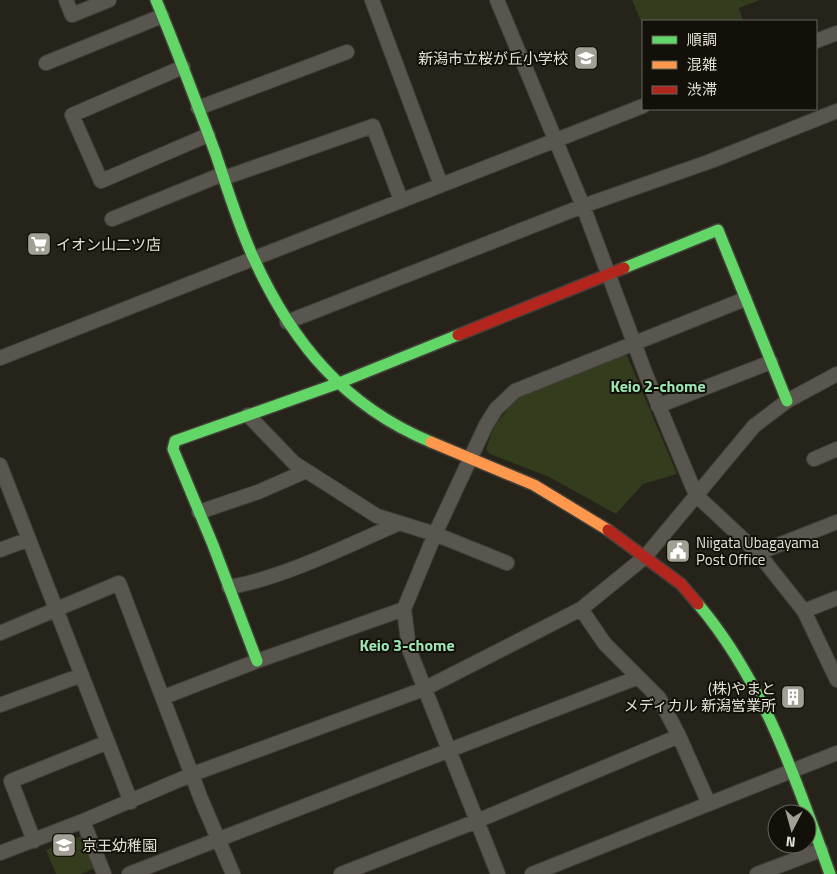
<svg xmlns="http://www.w3.org/2000/svg" width="837" height="874" font-family="'Titillium Web','Noto Sans JP',sans-serif">
	<style>
		.green { fill: #333c1d }
		.lines { fill: none; stroke-linecap: round; stroke-linejoin: round }
		.street-casing { stroke: #423f38; stroke-width: 16 }
		.fast-casing { stroke: #423f38; stroke-width: 14 }
		.slow-casing { stroke: #423f38; stroke-width: 14 }
		.jam-casing { stroke: #423f38; stroke-width: 14 }
		.street { stroke: #58564f; stroke-width: 14 }
		.fast { stroke: #63d668; stroke-width: 11 }
		.slow { stroke: #ff974d; stroke-width: 11 }
		.jam { stroke: #b3261e; stroke-width: 11 }
		.labels { text-anchor: middle; dominant-baseline: central; stroke-width: 4; stroke-linejoin: round; paint-order: stroke }
		.poi-label { font-size: 15px; fill: #e4e1d6; stroke: #121008; text-anchor: start }
		.neighbourhood-label { font-size: 16px; font-weight: bold; fill: #9ce5b4; stroke: #121008 }
	</style>
	<rect width="100%" height="100%" fill="#26241a"/>
	<path class="green" d="M 632,0 L 760,0 L 739,8 L 743,21 L 643,21 L 643,26 Z
		M 626,353 L 677,474 L 643,484 L 616,514 L 549,477 L 490,454 L 486,449 L 494,426 L 517,398 Z
		M 81,836 L 95,868 L 81,874 L 56,874 L 46,850 Z"/>
	<g class="lines">
		<defs>
			<path id="street" d="M 66,0 L 72,15 L 109,0
				M 372,0 L 441,185
				M 497,0 L 583,206 L 646,375 L 696,495 L 758,553 L 804,611 L 837,680
				M 816,41 L 837,33
				M 46,63 L 162,16
				M 183,67 L 72,115 L 101,181 L 208,135
				M 198,108 L 347,52
				M 224,178 L 373,126 L 401,200
				M 112,219 L 223,174
				M 287,322 L 583,206 L 711,161 L 837,111
				M 0,358 L 643,106
				M 658,406 L 771,362
				M 248,415 L 294,463 L 377,516 L 435,534 L 507,563
				M 814,459 L 837,449
				M 0,465 L 131,802
				M 199,512 L 258,492 L 306,471
				M 0,550 L 29,539
				M 758,553 L 837,522
				M 229,587 C 284,578 348,545 400,523
				M 581,609 L 605,644 L 659,698 L 679,736 L 709,804
				M 804,611 L 837,598
				M 0,633 L 119,583 L 201,799 L 233,874
				M 164,697 L 257,661 L 404,609
				M 0,705 L 82,675
				M 83,821 L 104,874
				M 34,841 L 11,781 L 108,742
				M 0,853 L 83,821 L 193,774 L 424,689 L 581,609 L 645,557 L 754,426 L 787,401 L 837,374
				M 129,874 L 636,678
				M 341,874 L 477,821 L 679,736
				M 498,874 L 409,649 L 404,609 L 435,534 L 486,425 L 496,409 L 515,391 L 745,299
				M 532,874 L 837,753
				M 757,874 L 821,850"/>
			<path id="fast" d="M 156,0 C 177,50 196,101 215,152 C 227,187 238,225 254,259 C 292,342 344,406 431,442
				M 624,268 L 718,230 L 787,401
				M 698,604 C 764,682 796,780 830,874
				M 257,661 L 213,545 L 173,449 L 175,441 L 339,383 L 458,335"/>
			<path id="slow" d="M 431,442 L 534,485 L 608,530"/>
			<path id="jam" d="M 458,335 L 624,268
				M 608,530 L 681,584 L 698,604"/>
		</defs>
		<use href="#street" class="street-casing"/>
		<use href="#fast" class="fast-casing"/>
		<use href="#slow" class="slow-casing"/>
		<use href="#jam" class="jam-casing"/>
		<use href="#street" class="street"/>
		<use href="#fast" class="fast"/>
		<use href="#slow" class="slow"/>
		<use href="#jam" class="jam"/>
	</g>
	<defs>
		<symbol id="school-square" viewBox="-11 -11 22 22"><rect x="-9" y="-9" width="18" height="18" rx="4" fill="#a29f94" stroke="#121008"/><path d="M0-5L7-2L0 1L-7-2ZM-4 1L0 2.5L4 1V4Q0 6-4 4Z" fill="#fff"/></symbol>
		<symbol id="supermarket-square" viewBox="-11 -11 22 22"><rect x="-9" y="-9" width="18" height="18" rx="4" fill="#a29f94" stroke="#121008"/><path d="M-6-5.5h2.5l.6 2H6L4.5 2H-2.5L-4.4-4H-6ZM-1.5 3.2a1.3 1.3 0 1 0 .1 0ZM3 3.2a1.3 1.3 0 1 0 .1 0Z" fill="#fff"/></symbol>
		<symbol id="civic-square" viewBox="-11 -11 22 22"><rect x="-9" y="-9" width="18" height="18" rx="4" fill="#a29f94" stroke="#121008"/><path d="M-.6-6.5H3V-4.5H.6V-3L4-1V1h2V6H-6V1h2V-1L-.6-3ZM-1.2 2.5V6h2.4V2.5Z" fill="#fff"/></symbol>
		<symbol id="building-square" viewBox="-11 -11 22 22"><rect x="-9" y="-9" width="18" height="18" rx="4" fill="#a29f94" stroke="#121008"/><path d="M-4-6H4V6H1V3H-1V6H-4ZM-2.5-4.3h1.7v1.8h-1.7ZM.8-4.3h1.7v1.8H.8ZM-2.5-1h1.7V.8h-1.7ZM.8-1h1.7V.8H.8Z" fill="#fff"/></symbol>
	</defs>
	<g fill-rule="evenodd">
		<use href="#school-square" x="572" y="44" width="28" height="28"/>
		<use href="#supermarket-square" x="25" y="230" width="28" height="28"/>
		<use href="#civic-square" x="664" y="537" width="28" height="28"/>
		<use href="#building-square" x="779" y="683" width="28" height="28"/>
		<use href="#school-square" x="50" y="831" width="28" height="28"/>
	</g>
	<g class="labels">
		<g class="poi-label">
			<text x="568" y="58" text-anchor="end">新潟市立桜が丘小学校</text>
			<text x="56" y="244">イオン山二ツ店</text>
			<text x="696" y="542">Niigata Ubagayama<tspan x="696" dy="17">Post Office</tspan></text>
			<text x="776" y="688" text-anchor="end">(株)やまと<tspan x="776" dy="17">メディカル 新潟営業所</tspan></text>
			<text x="82" y="845">京王幼稚園</text>
		</g>
		<g class="neighbourhood-label">
			<text x="658" y="386">Keio 2-chome</text>
			<text x="407" y="645">Keio 3-chome</text>
		</g>
	</g>
	<rect x="642" y="20" width="175" height="90" fill="#121008" stroke="#66645a"/>
	<rect x="652" y="36" width="25" height="8" fill="#63d668" stroke="#66645a"/>
	<text x="687" y="45" font-size="15" fill="#e4e1d6">順調</text>
	<rect x="652" y="61" width="25" height="8" fill="#ff974d" stroke="#66645a"/>
	<text x="687" y="70" font-size="15" fill="#e4e1d6">混雑</text>
	<rect x="652" y="86" width="25" height="8" fill="#b3261e" stroke="#66645a"/>
	<text x="687" y="95" font-size="15" fill="#e4e1d6">渋滞</text>
	<g transform="translate(792 829) rotate(186)"><circle r="24" fill="#121008" stroke="#66645a"/>
	<path d="M0-4L9 19L0 12L-9 19Z" fill="#a29f94"/>
	<text y="-8" font-size="14" font-weight="bold" text-anchor="middle" fill="#e4e1d6">N</text>
	</g>
</svg>
